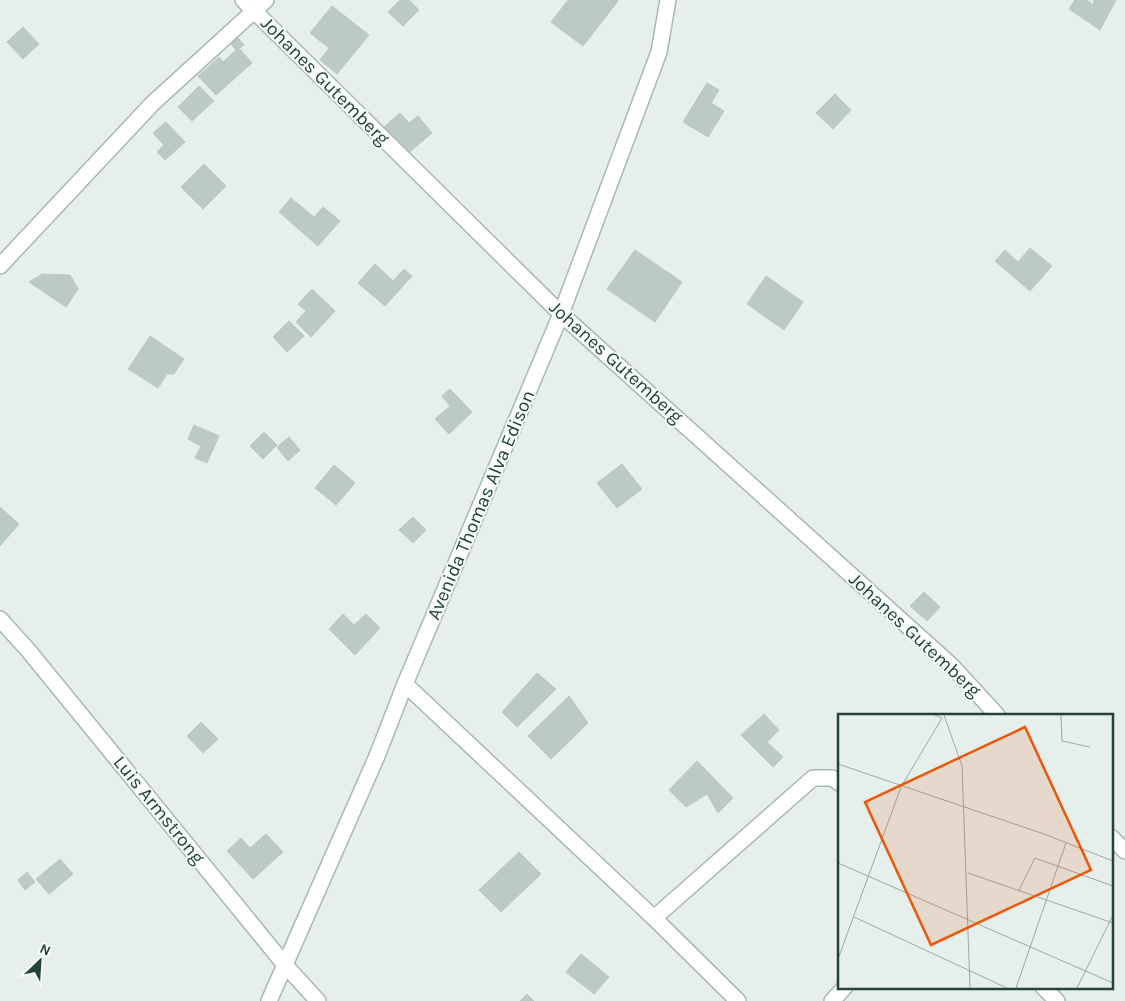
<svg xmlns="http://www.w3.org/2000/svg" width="1125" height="1001" font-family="Karla,sans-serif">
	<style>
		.building { fill: #bbcac4; stroke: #b8c9c2 }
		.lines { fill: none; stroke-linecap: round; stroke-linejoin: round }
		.street-casing { stroke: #a8b8b2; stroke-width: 18 }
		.street { stroke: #fff; stroke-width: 15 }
		.labels { text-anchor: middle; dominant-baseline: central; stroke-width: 4; stroke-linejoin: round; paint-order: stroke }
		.street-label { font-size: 19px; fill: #24423a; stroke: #f7fbf9 }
		.inset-road { fill: none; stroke: #98aaa4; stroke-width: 1 }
		.view { fill: #e8590c; fill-opacity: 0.15; stroke: #e8590c; stroke-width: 2.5 }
		.inset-edge { fill: none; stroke: #24423a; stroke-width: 2.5 }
	</style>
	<rect width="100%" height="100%" fill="#e6efeb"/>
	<path class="building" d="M 400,0 L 409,0 L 419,10 L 403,26 L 388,12 Z
		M 568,0 L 616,0 L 618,1 L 583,46 L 551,22 Z
		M 1075,0 L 1087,0 L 1093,5 L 1094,0 L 1116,0 L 1100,30 L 1069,9 Z
		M 332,6 L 369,35 L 337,74 L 320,60 L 329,48 L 310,33 Z
		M 23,27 L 39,44 L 23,59 L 7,42 Z
		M 237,37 L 244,45 L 239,48 L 252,63 L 216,95 L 198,76 L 219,57 L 223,62 L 236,50 L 230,43 Z
		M 707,83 L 719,90 L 711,103 L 724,111 L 708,137 L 683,122 Z
		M 199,86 L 214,101 L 192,121 L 178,107 Z
		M 835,94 L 851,110 L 833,129 L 816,113 Z
		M 400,113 L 409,123 L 418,116 L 432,133 L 406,155 L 383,128 Z
		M 166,122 L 185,142 L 165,160 L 157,152 L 164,145 L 153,133 Z
		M 204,164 L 226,186 L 203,209 L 181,187 Z
		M 291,198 L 314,217 L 323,207 L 340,221 L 318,246 L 279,212 Z
		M 1030,248 L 1052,266 L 1030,291 L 995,261 L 1005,250 L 1018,262 Z
		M 635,250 L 682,282 L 655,322 L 607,289 Z
		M 375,264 L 393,281 L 404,269 L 412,276 L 385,306 L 358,283 Z
		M 42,274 L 70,275 L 78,289 L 66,307 L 29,282 Z
		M 766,276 L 803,302 L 784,330 L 747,304 Z
		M 312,289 L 335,311 L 311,337 L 296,322 L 306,311 L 298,304 Z
		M 289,321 L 304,336 L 287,352 L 273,337 Z
		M 150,336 L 184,359 L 174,374 L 167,374 L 158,388 L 128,369 Z
		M 450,389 L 472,412 L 449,434 L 435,419 L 450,406 L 442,396 Z
		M 194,425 L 219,436 L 207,463 L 195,458 L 201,446 L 188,439 Z
		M 264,432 L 277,445 L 263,459 L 250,446 Z
		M 289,437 L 300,450 L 288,461 L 277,447 Z
		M 622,464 L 642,489 L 617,508 L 597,483 Z
		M 334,465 L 355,483 L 336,505 L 315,488 Z
		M 0,507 L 19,524 L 0,546 Z
		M 413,517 L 426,530 L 413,543 L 399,530 Z
		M 924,592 L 940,607 L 927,621 L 910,606 Z
		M 343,614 L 354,625 L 366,614 L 380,628 L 355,655 L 329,629 Z
		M 537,673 L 556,689 L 517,727 L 502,712 Z
		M 569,696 L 588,723 L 551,759 L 528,736 Z
		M 764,714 L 779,730 L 767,742 L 783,757 L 773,767 L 741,735 Z
		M 201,722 L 218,739 L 203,753 L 187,736 Z
		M 697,761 L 733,798 L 718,813 L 707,794 L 686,807 L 669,790 Z
		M 266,834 L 283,852 L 253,879 L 227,851 L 241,838 L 250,848 Z
		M 519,852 L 541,874 L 501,912 L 479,890 Z
		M 60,859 L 73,874 L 49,894 L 36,879 Z
		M 27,872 L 35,882 L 25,890 L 18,880 Z
		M 581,954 L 609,977 L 594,994 L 566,972 Z
		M 527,994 L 534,1001 L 520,1001 Z"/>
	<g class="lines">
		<defs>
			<path id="street" d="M 243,0 L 561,314 L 952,666 L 997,715
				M 0,266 L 153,103 L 266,0
				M 0,619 L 28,650 L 285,965 L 318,1001
				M 405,684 L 654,918 L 738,1001
				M 1111,837 L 1125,851
				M 654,918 L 813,778 L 832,778 L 839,783
				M 1043,987 L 1057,1001
				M 269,1001 L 377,756 L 405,684 L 561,314 L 659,52 L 668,0
				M 832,1001 L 845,987"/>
		</defs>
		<use href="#street" class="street-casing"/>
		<use href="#street" class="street"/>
	</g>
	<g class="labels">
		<g class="street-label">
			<text transform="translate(325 81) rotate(45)">Johanes Gutemberg</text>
			<text transform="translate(616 362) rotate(42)">Johanes Gutemberg</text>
			<text transform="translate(481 505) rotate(-67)">Avenida Thomas Alva Edison</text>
			<text transform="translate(915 635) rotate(43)">Johanes Gutemberg</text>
			<text transform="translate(159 810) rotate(51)">Luis Armstrong</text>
		</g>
	</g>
	<g transform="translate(838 714)">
		<rect width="275" height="275" fill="#e6efeb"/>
		<path class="inset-road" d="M 106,1 L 124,52 L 132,274M 223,1 L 224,27 L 252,33M 0,50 L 206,120 L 275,147M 0,149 L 275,269M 130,159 L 275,209M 181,176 L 197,144 L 275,172M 16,203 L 169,274M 0,245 L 63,73 L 104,4 L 97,1M 178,274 L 228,129M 239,274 L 275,201"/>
		<path class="view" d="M 187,13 L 253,156 L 93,231 L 27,88 Z"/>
		<rect width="275" height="275" class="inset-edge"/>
	</g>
	<g transform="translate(40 961) rotate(25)" stroke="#f7fbf9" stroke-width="4" paint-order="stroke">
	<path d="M0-4L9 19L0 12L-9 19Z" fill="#24423a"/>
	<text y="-8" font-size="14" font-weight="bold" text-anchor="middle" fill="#24423a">N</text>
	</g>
</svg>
